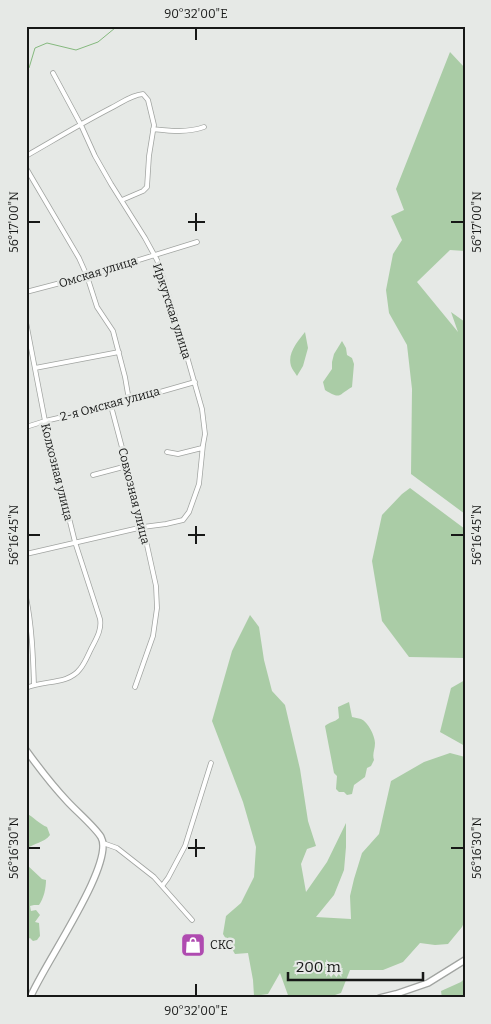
<svg xmlns="http://www.w3.org/2000/svg" width="491" height="1024" font-family="Bitter,serif">
	<style>
		.green { fill: #aacca6 }
		.lines { fill: none; stroke-linecap: round; stroke-linejoin: round }
		.stream { stroke: #85b97e; stroke-width: 1 }
		.street-casing { stroke: #a1a4a1; stroke-width: 5.5 }
		.secondary-casing { stroke: #a1a4a1; stroke-width: 8 }
		.street { stroke: #fff; stroke-width: 4 }
		.secondary { stroke: #fff; stroke-width: 5.5 }
		.ticks { fill: none; stroke: #171817; stroke-width: 2 }
		.labels { text-anchor: middle; dominant-baseline: central; stroke-width: 5; stroke-linejoin: round; paint-order: stroke }
		.street-label { font-size: 12px; fill: #171817; stroke: #e6e9e6 }
		.poi-label { font-size: 12px; fill: #171817; stroke: #e6e9e6; text-anchor: start }
		.neatline { fill: none; stroke: #171817; stroke-width: 2 }
		.ticks-label { font-size: 12px; text-anchor: middle; fill: #171817 }
	</style>
	<rect width="100%" height="100%" fill="#e6e9e6"/>
	<path class="green" d="M 450,52 L 465,68 L 465,251 L 450,250 L 417,282 L 458,332 L 451,312 L 465,322 L 465,514 L 411,474 L 412,389 L 407,345 L 389,313 L 386,290 L 393,254 L 402,240 L 391,216 L 404,210 L 396,189 Z
		M 305,332 L 308,348 L 303,366 L 297,376 C 295,373 292,369 291,366 C 287,353 298,341 305,332 Z
		M 342,341 L 346,348 L 347,355 L 352,358 L 354,364 L 352,387 C 338,395 341,400 325,390 L 323,382 L 332,369 L 332,362 L 334,354 Z
		M 410,488 L 465,529 L 465,658 L 409,657 L 382,621 L 372,561 L 382,515 L 402,494 Z
		M 250,615 L 259,627 L 264,660 L 272,691 L 285,705 L 300,769 L 308,821 L 316,846 L 307,849 L 301,864 L 306,892 L 327,862 L 346,823 L 346,847 L 344,870 L 334,895 L 316,917 L 351,919 L 350,896 L 354,879 L 362,853 L 379,834 L 391,781 L 424,762 L 450,753 L 465,757 L 465,920 L 462,927 L 448,944 L 435,945 L 420,943 L 403,962 L 383,970 L 350,970 L 341,993 L 326,998 L 289,998 L 280,973 L 268,994 L 254,996 L 253,980 L 248,953 L 235,954 L 223,934 L 226,916 L 241,903 L 254,877 L 256,847 L 243,802 L 212,721 L 232,651 Z
		M 465,680 L 465,746 L 440,732 L 451,688 Z
		M 349,702 L 352,717 C 355,718 358,718 361,719 C 368,722 375,736 375,743 C 375,750 372,754 374,760 L 371,766 L 367,768 L 365,777 L 354,785 L 352,794 L 347,795 L 344,792 L 339,792 L 336,789 L 337,776 L 334,773 L 325,726 C 329,722 335,722 339,718 L 338,707 Z
		M 26,813 C 34,817 39,824 47,827 L 50,835 C 44,843 34,843 26,849 Z
		M 26,864 L 42,879 L 46,880 C 46,888 44,898 39,905 L 34,905 L 30,906 L 31,911 L 36,910 L 40,915 L 35,922 L 39,923 L 40,936 L 37,940 L 33,941 L 30,938 L 26,940 Z
		M 465,978 L 465,998 L 442,998 L 441,991 L 461,982 Z"/>
	<g class="lines">
		<path class="stream" d="M 26,68 L 29,68 L 35,48 L 47,43 L 76,50 L 98,42 L 115,28 L 132,26"/>
		<defs>
			<path id="street" d="M 153,129 C 171,131 187,133 204,127
				M 26,156 C 54,140 82,123 111,108 C 121,103 131,95 143,94 L 148,100 L 154,125 L 149,156 L 147,187 L 143,191 L 122,200
				M 26,168 L 79,258 L 87,276 L 97,307 L 113,331 L 125,377 L 129,400
				M 26,292 L 87,276 L 197,242
				M 26,322 L 45,421 L 75,542 L 100,619 C 102,630 96,639 91,649 C 88,655 85,663 80,669 C 68,685 43,680 26,688
				M 35,368 L 119,352
				M 111,406 L 143,527 L 156,586 L 157,608 L 153,636 L 135,687
				M 26,427 L 45,421 L 111,406 L 195,382
				M 167,452 L 178,454 L 202,448
				M 93,475 L 127,466
				M 26,554 L 143,527 L 166,524 L 183,520 L 189,512 L 199,484 L 203,445 L 205,434 L 202,409 L 180,332 L 161,271 L 157,260 L 145,238 L 111,184 L 95,156 L 81,125 L 53,73
				M 26,597 C 32,626 33,655 34,685
				M 103,843 L 117,848 L 154,877 L 192,920
				M 162,886 L 168,878 L 185,846 L 211,763"/>
			<path id="secondary" d="M 26,750 C 39,768 52,785 67,801 C 76,811 94,826 101,837 C 116,863 42,967 30,998
				M 380,998 L 396,994 L 428,983 L 465,960"/>
		</defs>
		<use href="#street" class="street-casing"/>
		<use href="#secondary" class="secondary-casing"/>
		<use href="#street" class="street"/>
		<use href="#secondary" class="secondary"/>
	</g>
	<path class="ticks" d="M 196,28 L 196,40M 196,213 L 196,231M 28,222 L 40,222M 188,222 L 205,222M 451,222 L 464,222M 196,526 L 196,544M 28,535 L 40,535M 188,535 L 205,535M 451,535 L 464,535M 196,839 L 196,857M 28,848 L 40,848M 188,848 L 205,848M 451,848 L 464,848M 196,984 L 196,996"/>
	<defs>
		<symbol id="shop-square" viewBox="-11 -11 22 22"><rect x="-9" y="-9" width="18" height="18" rx="4" fill="#af4bb0" stroke="#e6e9e6"/><path d="M-5-2.5h2.3a2.7 3.5 0 0 1 5.4 0H5L5.5 6h-11ZM-1.5-2.5h3a1.5 2.3 0 0 0-3 0Z" fill="#fff"/></symbol>
	</defs>
	<g fill-rule="evenodd">
		<use href="#shop-square" x="179" y="931" width="28" height="28"/>
	</g>
	<g class="labels">
		<g class="street-label">
			<text transform="translate(98 272) rotate(-17)">Омская улица</text>
			<text transform="translate(172 311) rotate(72)">Иркутская улица</text>
			<text transform="translate(110 404) rotate(-15)">2-я Омская улица</text>
			<text transform="translate(57 472) rotate(76)">Колхозная улица</text>
			<text transform="translate(134 496) rotate(76)">Совхозная улица</text>
		</g>
		<g class="poi-label">
			<text x="210" y="945">СКС</text>
		</g>
	</g>
	<rect width="491" height="1024" fill="none" stroke="#e6e9e6" stroke-width="55"/>
	<path d="M288 972v8h135v-8" fill="none" stroke="#171817" stroke-width="2.5"/>
	<text x="296" y="972" font-size="15" fill="#171817" stroke="#e6e9e6" stroke-width="4" paint-order="stroke">200 m</text>
	<rect x="28" y="28" width="436" height="968" class="neatline"/>
	<g class="ticks-label">
		<text x="196" y="18">90°32'00"E</text>
		<text transform="translate(14 222) rotate(-90)" y="4">56°17'00"N</text>
		<text transform="translate(477 222) rotate(-90)" y="4">56°17'00"N</text>
		<text transform="translate(14 535) rotate(-90)" y="4">56°16'45"N</text>
		<text transform="translate(477 535) rotate(-90)" y="4">56°16'45"N</text>
		<text transform="translate(14 848) rotate(-90)" y="4">56°16'30"N</text>
		<text transform="translate(477 848) rotate(-90)" y="4">56°16'30"N</text>
		<text x="196" y="1015">90°32'00"E</text>
	</g>
</svg>
